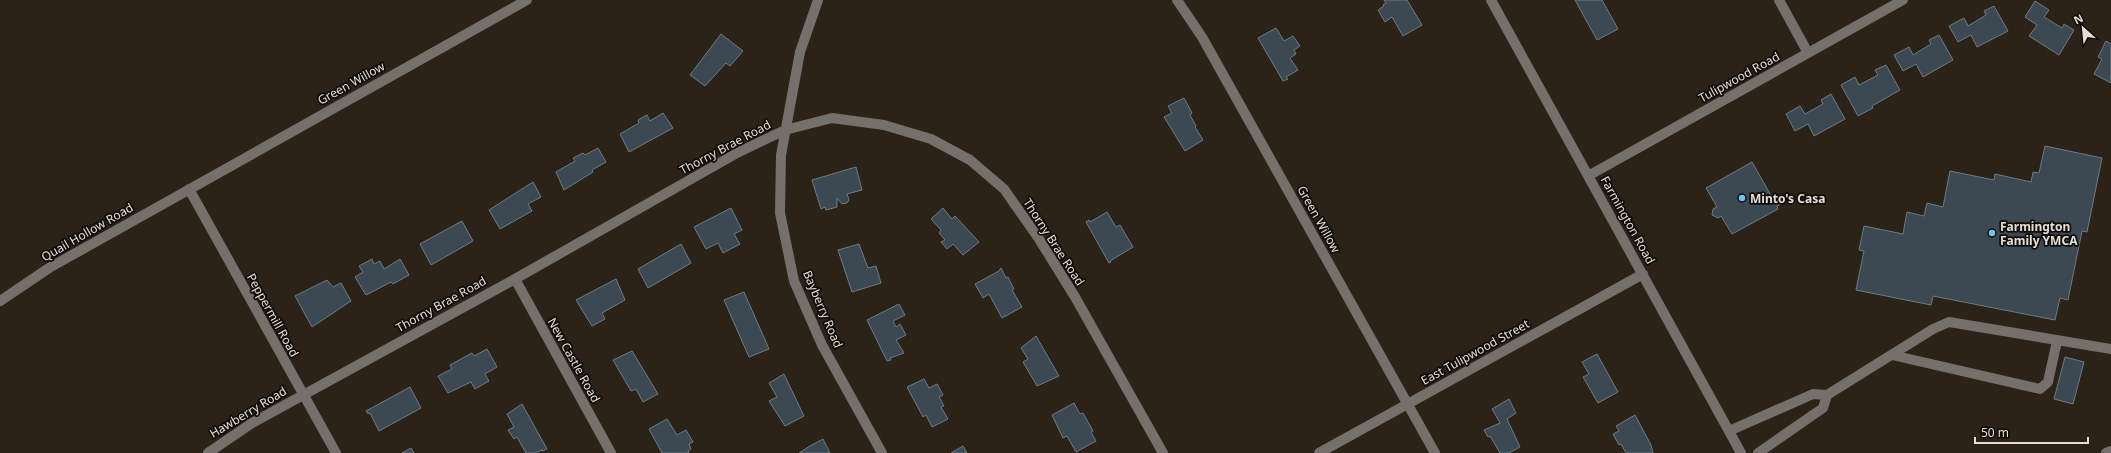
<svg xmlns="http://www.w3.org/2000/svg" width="2111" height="453" font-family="'Noto Sans',sans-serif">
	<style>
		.building { fill: #3c4952; stroke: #6e7c85 }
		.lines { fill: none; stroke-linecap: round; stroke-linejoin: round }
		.minor { stroke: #75706b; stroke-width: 10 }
		.poi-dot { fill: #6fc2f4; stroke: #100c08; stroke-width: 1.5 }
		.labels { text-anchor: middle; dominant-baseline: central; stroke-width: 3.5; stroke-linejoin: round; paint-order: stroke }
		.street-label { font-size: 12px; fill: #e4ded7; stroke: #100c08 }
		.poi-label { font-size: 12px; font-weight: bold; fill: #e4ded7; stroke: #100c08; text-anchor: start }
	</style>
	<rect width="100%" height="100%" fill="#2b2218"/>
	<path class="building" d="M 1384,0 L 1407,0 L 1422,25 L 1403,36 L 1392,17 L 1385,22 L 1378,10 L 1384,6 L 1383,5 L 1386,3 Z
		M 1575,0 L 1602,0 L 1618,29 L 1597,40 Z
		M 2035,1 L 2049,10 L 2044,17 L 2062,28 L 2064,24 L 2074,30 L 2059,55 L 2029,36 L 2037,25 L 2025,17 Z
		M 1994,6 L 2008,31 L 1977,47 L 1971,35 L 1958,42 L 1949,26 L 1964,18 L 1968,26 L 1986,15 L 1984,11 Z
		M 1276,28 L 1284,41 L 1293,36 L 1300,46 L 1294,50 L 1296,54 L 1290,58 L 1298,70 L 1286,77 L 1288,79 L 1283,81 L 1258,38 Z
		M 721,34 L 743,51 L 730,66 L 726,63 L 705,86 L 690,75 Z
		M 1939,35 L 1953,60 L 1923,77 L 1916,64 L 1903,71 L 1894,55 L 1909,47 L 1913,55 L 1931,44 L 1929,40 Z
		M 2106,41 L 2111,44 L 2111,83 L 2094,74 L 2102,59 L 2098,57 Z
		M 1886,65 L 1900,90 L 1872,106 L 1873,108 L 1858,116 L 1841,85 L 1855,77 L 1859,85 L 1878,75 L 1875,70 Z
		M 1831,94 L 1845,119 L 1814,136 L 1808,124 L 1795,131 L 1786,114 L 1800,106 L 1805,114 L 1823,104 L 1821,100 Z
		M 1184,98 L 1192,113 L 1190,115 L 1196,126 L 1195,127 L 1203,140 L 1185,151 L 1164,117 L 1172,113 L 1168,106 Z
		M 663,113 L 673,128 L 629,152 L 620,134 L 639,123 L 638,120 L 647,115 L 650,121 Z
		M 2045,146 L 2102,158 L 2087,232 L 2082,231 L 2068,300 L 2060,298 L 2055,320 L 1933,296 L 1931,305 L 1856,290 L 1864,251 L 1859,250 L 1864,226 L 1903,234 L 1907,212 L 1924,216 L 1927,203 L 1943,207 L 1950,171 L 1994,180 L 1995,174 L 2031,182 L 2033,172 L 2039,173 Z
		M 598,148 L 606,162 L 592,170 L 593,172 L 564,190 L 556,172 L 575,161 L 573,158 L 583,153 L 585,155 Z
		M 1752,162 L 1773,199 L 1778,197 L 1781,204 L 1777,206 L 1778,209 L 1732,234 L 1721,216 L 1718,218 L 1712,215 L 1713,209 L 1717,207 L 1706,188 Z
		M 856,167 L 862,190 L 847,194 L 849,200 L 847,203 L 842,204 L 837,198 L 837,207 L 826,210 L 825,207 L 821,209 L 812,180 Z
		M 533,182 L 541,197 L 528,204 L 532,211 L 500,229 L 489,210 Z
		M 731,208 L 742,230 L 734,234 L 740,244 L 723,253 L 718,243 L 706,249 L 694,227 Z
		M 943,208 L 952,219 L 955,216 L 979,242 L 963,255 L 953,244 L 947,249 L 941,242 L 945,240 L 939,233 L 941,230 L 931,219 Z
		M 1107,212 L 1116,227 L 1120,225 L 1133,247 L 1110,261 L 1111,262 L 1109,263 L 1086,222 L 1089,220 L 1090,222 Z
		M 462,221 L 473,241 L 431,265 L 420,244 Z
		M 681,244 L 691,263 L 648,288 L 638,269 Z
		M 859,244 L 868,268 L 876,266 L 881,283 L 852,292 L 838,250 Z
		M 372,259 L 374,264 L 380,261 L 384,269 L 400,259 L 409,275 L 393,284 L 391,282 L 366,295 L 355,277 L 363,272 L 359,266 Z
		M 1001,268 L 1006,278 L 1008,277 L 1014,289 L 1012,290 L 1022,307 L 1002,318 L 989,294 L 983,298 L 975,284 L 999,271 Z
		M 616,279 L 625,300 L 602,313 L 605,319 L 592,326 L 576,300 Z
		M 327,280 L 333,287 L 341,283 L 351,301 L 312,327 L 295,296 Z
		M 744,292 L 769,349 L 749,357 L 724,300 Z
		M 899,304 L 905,315 L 893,321 L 896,327 L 900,324 L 906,335 L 896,340 L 904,353 L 890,358 L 891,360 L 887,361 L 867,320 Z
		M 1036,336 L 1059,376 L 1037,386 L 1023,362 L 1028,359 L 1021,348 Z
		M 487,349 L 497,367 L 485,374 L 489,381 L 475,389 L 471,382 L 448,393 L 438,376 L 452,369 L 450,365 L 472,353 L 474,356 Z
		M 632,351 L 658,394 L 643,402 L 636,389 L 631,391 L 613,360 Z
		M 1597,354 L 1618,392 L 1598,403 L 1583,377 L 1589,374 L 1582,362 Z
		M 2065,357 L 2084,362 L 2073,404 L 2054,399 Z
		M 784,374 L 804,416 L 785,426 L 769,401 L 777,397 L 769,383 Z
		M 924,379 L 929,388 L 937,384 L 943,395 L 939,397 L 944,406 L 941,407 L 948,419 L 932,427 L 926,415 L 923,417 L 907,387 Z
		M 410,387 L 421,408 L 379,431 L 370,413 L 368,414 L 366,411 Z
		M 1509,399 L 1516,413 L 1507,419 L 1520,447 L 1509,453 L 1500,453 L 1490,436 L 1488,437 L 1484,430 L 1500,423 L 1492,409 Z
		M 1074,403 L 1080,414 L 1083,413 L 1093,431 L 1091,432 L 1096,441 L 1076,452 L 1067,436 L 1063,438 L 1052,415 Z
		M 522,404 L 547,449 L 542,451 L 542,450 L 535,453 L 526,453 L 517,437 L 514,439 L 508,430 L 514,427 L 507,414 Z
		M 1635,415 L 1651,445 L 1653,453 L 1626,453 L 1621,444 L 1619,445 L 1613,434 L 1619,431 L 1616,426 Z
		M 667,419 L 677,435 L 686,430 L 693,442 L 689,444 L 691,449 L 688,451 L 689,453 L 662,453 L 649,429 Z
		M 823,439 L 830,453 L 799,453 L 810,446 Z
		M 963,446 L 967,453 L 951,453 Z
		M 411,448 L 414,453 L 402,453 Z"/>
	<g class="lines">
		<path class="minor" d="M 818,0 L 800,52 L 781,155 L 780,213 L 794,281 L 822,345 L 882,453
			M 1177,0 L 1202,37 L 1230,87 L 1435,453
			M 1491,0 L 1741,453
			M 1779,0 L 1808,53
			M 1588,176 L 1903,0
			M 189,189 L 336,453
			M 515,279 L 611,453
			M 0,301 L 49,268 L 527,0
			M 1892,355 L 2040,389 L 2048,382 L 2057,341
			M 1729,431 L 1813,394 L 1827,395 L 1933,329 L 1949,322 L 2111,349
			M 208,453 L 252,423 L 515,279 L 737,153 L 785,130 L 832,118 L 884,125 L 931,139 L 970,160 L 1004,189 L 1039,239 L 1075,297 L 1163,453
			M 1319,453 L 1643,274
			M 1758,453 L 1823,408 L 1827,395
			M 2106,453 L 2111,451"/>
	</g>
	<g class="poi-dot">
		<circle cx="1742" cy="198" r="4"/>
		<circle cx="1992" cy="233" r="4"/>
	</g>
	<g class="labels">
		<g class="street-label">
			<text transform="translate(1739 77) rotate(-29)">Tulipwood Road</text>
			<text transform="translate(351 83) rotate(-29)">Green Willow</text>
			<text transform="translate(725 147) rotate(-28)">Thorny Brae Road</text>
			<text transform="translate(1319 219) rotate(61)">Green Willow</text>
			<text transform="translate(1628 220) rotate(61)">Farmington Road</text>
			<text transform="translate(87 232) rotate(-30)">Quail Hollow Road</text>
			<text transform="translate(1054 242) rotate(57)">Thorny Brae Road</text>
			<text transform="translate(441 304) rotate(-29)">Thorny Brae Road</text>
			<text transform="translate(823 309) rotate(67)">Bayberry Road</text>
			<text transform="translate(273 315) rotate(61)">Peppermill Road</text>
			<text transform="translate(1475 352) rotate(-29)">East Tulipwood Street</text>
			<text transform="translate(574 360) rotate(61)">New Castle Road</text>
			<text transform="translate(248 412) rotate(-31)">Hawberry Road</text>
		</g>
		<g class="poi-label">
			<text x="1750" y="198">Minto's Casa</text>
			<text x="2000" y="226">Farmington<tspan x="2000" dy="14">Family YMCA</tspan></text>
		</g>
	</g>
	<g transform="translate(2083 28) rotate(333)" stroke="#100c08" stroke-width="3" paint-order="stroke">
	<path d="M0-3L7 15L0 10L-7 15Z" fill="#e4ded7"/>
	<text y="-6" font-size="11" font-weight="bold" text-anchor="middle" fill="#e4ded7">N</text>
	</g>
	<path d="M1975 437v6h113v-6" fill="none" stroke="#e4ded7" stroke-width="2"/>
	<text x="1981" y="437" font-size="12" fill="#e4ded7" stroke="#100c08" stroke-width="3" paint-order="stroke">50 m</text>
</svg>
